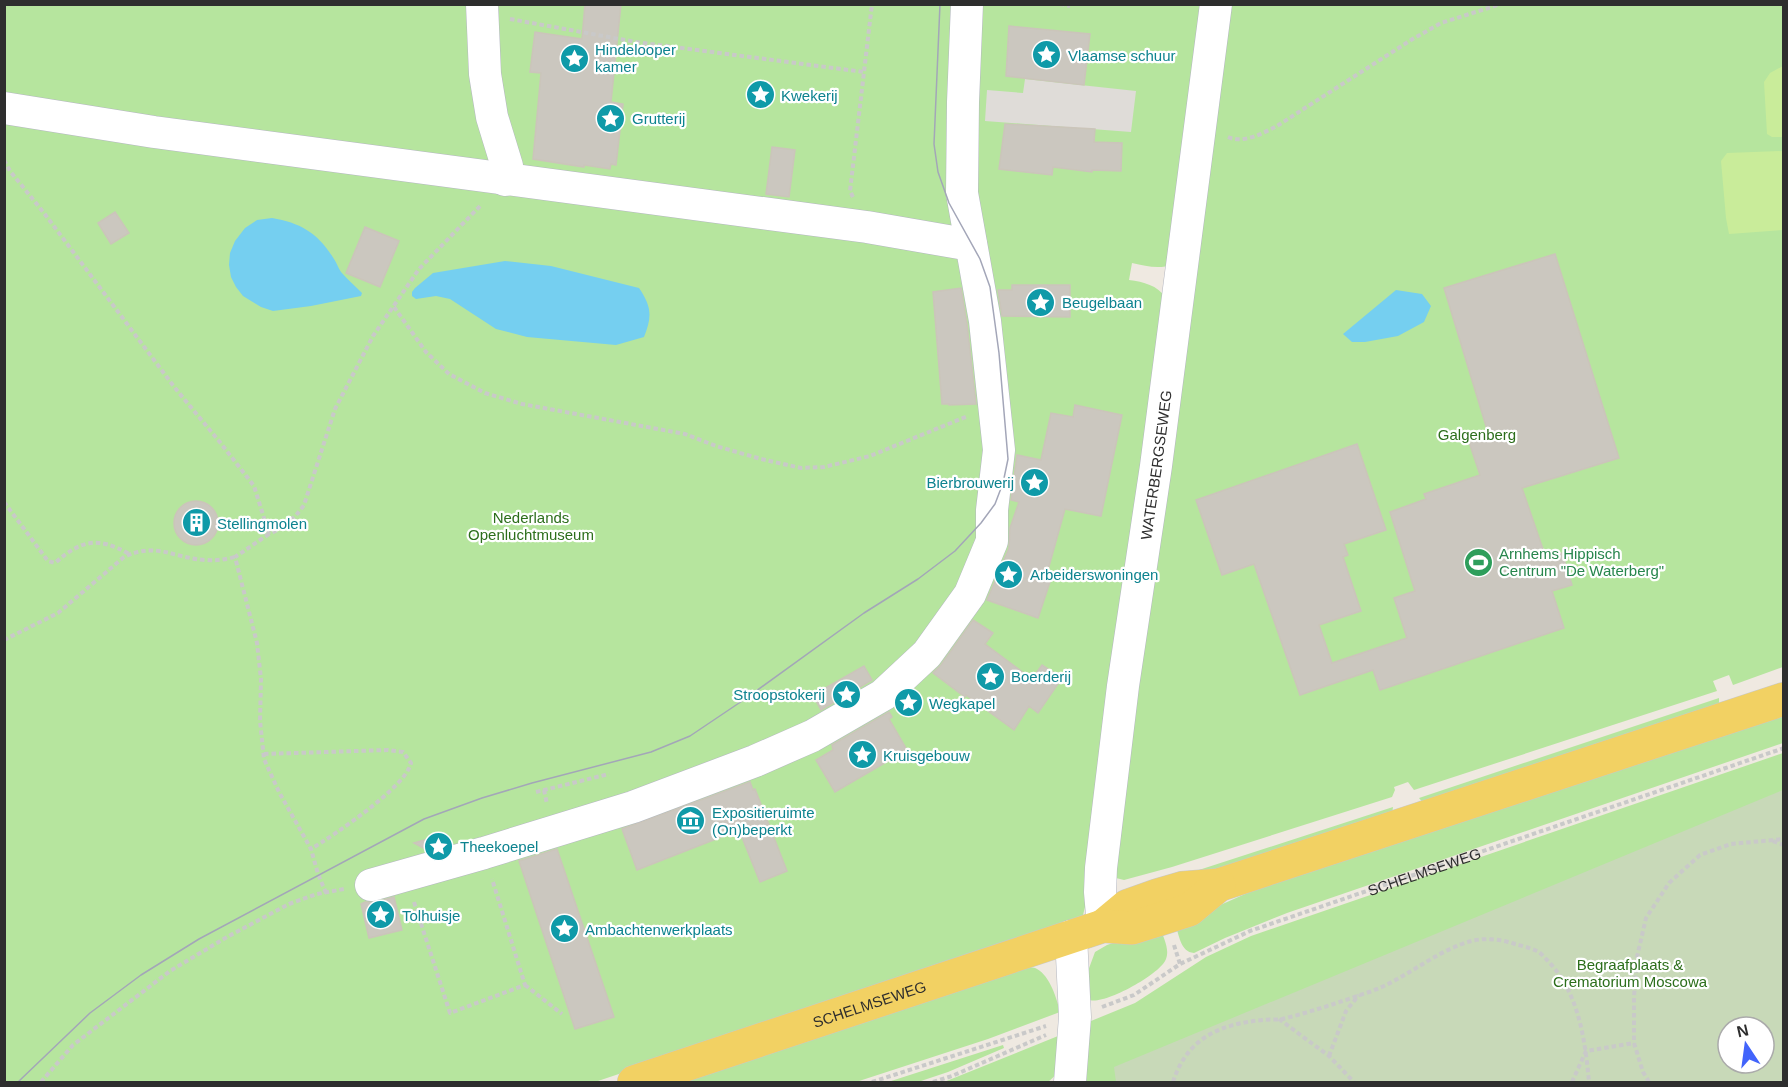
<svg xmlns="http://www.w3.org/2000/svg" width="1788" height="1087" font-family="Helvetica,sans-serif">
	<style>
		.green { fill: #b6e59e }
		.cemetery { fill: #c8d9b8; fill-rule: evenodd }
		.pitch { fill: #c9ec9a }
		.plaza { fill: #dfdcd8 }
		.water { fill: #75cff0 }
		.building { fill: #cbc7bf; stroke: #cbc5ba; stroke-width: 1.5 }
		.lines { fill: none; stroke-linecap: round; stroke-linejoin: round }
		.minor-casing { stroke: #b4b7c1; stroke-width: 33 }
		.major-casing { stroke: #c9c9c9; stroke-width: 34 }
		.path { stroke: #c9c9c9; stroke-width: 4; stroke-dasharray: 4.5 3; stroke-linecap: butt }
		.minor { stroke: #fff; stroke-width: 32 }
		.major { stroke: #f2d163; stroke-width: 33 }
		.tram { stroke: #a3a6b8; stroke-width: 1.5 }
		.labels { text-anchor: middle; dominant-baseline: central; stroke-width: 4.5; stroke-linejoin: round; paint-order: stroke }
		.culture-label { font-size: 15px; fill: #0d838f; stroke: #fff; text-anchor: start }
		.park-label { font-size: 15px; fill: #2c6e1b; stroke: #fff }
		.street-label { font-size: 15px; fill: #2e2e2e; stroke: #fff }
		.leisure-label { font-size: 15px; fill: #27864d; stroke: #fff; text-anchor: start }
	</style>
	<rect width="100%" height="100%" fill="#efe9e1"/>
	<path class="green" d="M 4,5 L 1211,5 L 1173,264 C 1159,270 1147,266 1132,263 L 1129,280 C 1144,282 1157,285 1166,298 L 1088,895 L 1083,915 L 860,993 L 595,1082 L 5,1082 Z
		M 1221,5 L 1783,5 L 1783,667 L 1733,685 L 1729,675 L 1713,681 L 1717,691 L 1414,790 L 1408,782 L 1394,787 L 1395,790 L 1392,797 L 1172,867 L 1124,880 L 1116,878 L 1120,787 Z
		M 1719,698 L 1719,706 L 1424,804 L 1419,798 Z
		M 1783,713 L 1783,743 L 1287,913 L 1225,938 L 1194,953 C 1180,952 1179,934 1175,923 L 1209,910 L 1261,887 Z
		M 1783,753 L 1783,829 L 1169,1082 L 1083,1082 L 1091,1021 L 1135,1003 L 1206,957 L 1251,936 Z
		M 1393,807 L 1392,814 L 1248,860 L 1164,883 L 1165,881 Z
		M 1160,927 C 1163,937 1170,949 1166,959 C 1161,974 1104,1005 1090,1000 L 1088,971 L 1095,952 L 1107,945 Z
		M 1023,967 C 1027,967 1034,967 1037,969 C 1050,976 1057,999 1060,1012 L 988,1039 L 856,1082 L 673,1082 Z
		M 1063,1034 C 1063,1053 1065,1070 1048,1082 L 944,1082 Z
		M 1003,1045 L 1004,1048 L 948,1072 L 918,1082 L 888,1082 Z"/>
	<path class="cemetery" d="M 1783,790 L 1783,1082 L 1116,1082 L 1114,1067 ZM 1728,1027 L 1764,1027 L 1764,1063 L 1728,1063 Z"/>
	<path class="pitch" d="M 1783,66 L 1783,137 L 1772,137 L 1767,134 L 1764,82 L 1770,73 Z
		M 1783,151 L 1783,230 L 1729,234 L 1726,218 L 1721,161 L 1727,153 Z"/>
	<path class="plaza" d="M 1025,79 L 1136,91 L 1131,132 L 985,121 L 987,90 L 1023,93 Z"/>
	<path class="water" d="M 272,218 C 301,223 318,233 334,259 C 337,263 338,268 341,272 C 347,279 355,286 362,293 L 361,296 L 311,306 L 273,311 L 261,307 L 243,296 L 236,287 L 231,277 L 229,265 L 230,253 L 235,241 L 245,228 L 257,220 Z
		M 505,261 L 551,266 L 639,288 C 652,307 652,317 644,337 L 616,345 L 527,337 L 496,329 L 450,299 L 436,296 L 416,299 L 412,296 L 412,292 L 415,288 L 433,273 Z
		M 1396,290 L 1422,294 L 1431,306 L 1424,322 L 1398,336 L 1365,342 L 1352,342 L 1343,334 Z"/>
	<path class="building" d="M 585,4 L 621,4 L 611,102 L 623,104 L 616,165 L 611,164 L 610,169 L 584,165 L 584,167 L 533,159 L 541,73 L 530,72 L 535,32 L 582,39 Z
		M 1009,26 L 1090,34 L 1084,85 L 1006,76 Z
		M 1005,124 L 1095,129 L 1094,142 L 1122,143 L 1121,171 L 1092,170 L 1092,172 L 1053,167 L 1052,175 L 999,169 Z
		M 772,147 L 795,150 L 789,197 L 766,194 Z
		M 115,212 L 129,233 L 111,244 L 98,223 Z
		M 365,227 L 399,241 L 380,287 L 346,273 Z
		M 1555,254 L 1619,458 L 1522,488 L 1546,558 L 1562,553 L 1572,585 L 1552,591 L 1564,628 L 1380,690 L 1373,670 L 1300,695 L 1254,564 L 1222,575 L 1196,500 L 1357,444 L 1386,530 L 1344,544 L 1348,555 L 1343,557 L 1361,611 L 1319,625 L 1332,663 L 1407,638 L 1394,598 L 1415,591 L 1390,512 L 1426,499 L 1424,494 L 1480,475 L 1469,442 L 1489,436 L 1444,288 Z
		M 1012,285 L 1070,285 L 1070,317 L 1002,316 L 998,290 L 1012,290 Z
		M 961,288 L 967,324 L 976,404 L 949,405 L 949,404 L 942,404 L 933,292 Z
		M 1075,405 L 1122,415 L 1101,516 L 1065,509 L 1046,577 L 1051,579 L 1038,618 L 987,600 L 1009,548 L 1010,528 L 1019,502 L 1011,500 L 1017,455 L 1041,460 L 1051,413 L 1073,417 Z
		M174 523a22 22 0 1 1 44 0a22 22 0 1 1-44 0Z
		M 973,620 L 993,633 L 985,644 L 1032,679 L 1042,665 L 1062,678 L 1038,713 L 1029,706 L 1014,730 L 966,695 L 965,697 L 933,673 L 941,665 Z
		M 864,666 L 872,680 L 821,710 L 813,695 Z
		M 889,712 L 892,717 L 889,719 L 907,750 L 835,792 L 816,760 L 833,750 L 832,745 Z
		M 750,782 L 753,790 L 755,789 L 787,871 L 760,882 L 739,830 L 637,870 L 622,829 Z
		M 445,834 L 448,844 L 427,850 L 414,843 Z
		M 557,849 L 614,1017 L 575,1029 L 519,861 Z
		M 394,897 L 402,930 L 369,938 L 361,904 L 365,902 L 376,902 Z"/>
	<g class="lines">
		<defs>
			<g id="minor">
				<path d="M 482,4 L 485,74 L 492,117 L 507,166 L 505,180"/>
				<path d="M 4,108 L 154,132 L 867,227 L 971,245"/>
				<path d="M 371,885 L 484,853 L 633,807 L 755,761 L 812,736 L 883,695 L 927,654 L 970,594 L 992,541 L 992,510 L 999,450 L 985,321 L 962,193 L 963,102 L 967,4"/>
				<path id="s2" d="M 1103,926 L 1100,892 L 1101,868 L 1123,686 L 1156,466 L 1216,4"/>
				<path d="M 1070,1082 L 1075,1017 L 1071,936"/>
			</g>
			<g id="major">
				<path d="M 1103,926 L 1127,906 L 1158,895 L 1182,888 L 1219,885 L 1784,699"/>
				<path id="s3" d="M 634,1082 L 1103,926 L 1132,928 L 1189,910 L 1219,885"/>
			</g>
		</defs>
		<use href="#minor" class="minor-casing"/>
		<use href="#major" class="major-casing"/>
		<g class="path">
			<path d="M 1060,4 L 1070,6"/>
			<path d="M 510,19 L 636,42 L 864,72"/>
			<path d="M 1228,137 C 1244,144 1263,133 1277,126 L 1411,40 L 1441,23 L 1501,4"/>
			<path d="M 4,160 L 10,171 L 44,213 L 175,388 L 219,441 L 254,486 L 269,534 C 285,527 294,519 304,505 L 335,409 L 373,336 L 419,269 L 481,205"/>
			<path d="M 853,197 L 850,191 L 872,4"/>
			<path d="M 394,307 L 426,352 L 449,374 L 485,393 L 522,404 L 685,434 L 716,446 L 761,459 L 801,468 L 824,467 L 870,456 L 968,416"/>
			<path d="M 4,502 L 48,561 L 55,563 C 81,540 98,536 129,554"/>
			<path d="M 269,534 L 235,557 L 257,643 L 261,679 L 260,721 L 264,759 L 279,792 L 311,849 L 318,874 L 326,893"/>
			<path d="M 4,640 L 58,613 L 124,557 C 158,541 174,559 207,560 C 217,561 226,559 235,557"/>
			<path d="M 264,754 L 388,750 L 403,752 L 411,763 C 406,787 334,835 311,849"/>
			<path d="M 544,790 L 547,804"/>
			<path d="M 536,792 L 609,774"/>
			<path d="M 1773,841 L 1784,845"/>
			<path d="M 414,902 L 450,1013 L 525,985 L 492,879"/>
			<path d="M 1174,945 L 1180,964"/>
			<path d="M 525,985 L 562,1014"/>
			<path id="s1" d="M 1102,1007 L 1134,995 L 1180,964 L 1250,931 L 1784,748"/>
			<path d="M 1279,1019 L 1329,1056 L 1354,1082"/>
			<path d="M 1329,1056 L 1346,1011 L 1359,995"/>
			<path d="M 41,1082 L 73,1045 L 170,971 L 227,937 L 289,904 L 317,894 L 344,889"/>
			<path d="M 872,1082 L 1046,1026"/>
			<path d="M 933,1082 L 952,1076 L 1046,1035"/>
			<path d="M 1173,1082 C 1187,1038 1220,1024 1263,1020 C 1269,1019 1276,1020 1282,1019 C 1311,1012 1340,1002 1369,992 C 1402,981 1429,956 1462,944 C 1479,937 1498,938 1515,944 C 1522,946 1531,948 1537,951 C 1541,953 1544,957 1547,960 C 1579,992 1585,1040 1589,1082"/>
			<path d="M 1572,1082 L 1586,1051 L 1634,1043"/>
			<path d="M 1649,1082 L 1643,1072 L 1634,1043 L 1634,997 L 1637,957 L 1646,918 L 1669,883 L 1700,855 L 1731,844 L 1784,839"/>
		</g>
		<use href="#minor" class="minor"/>
		<use href="#major" class="major"/>
		<path class="tram" d="M 18,1082 L 90,1013 L 141,975 L 199,939 L 424,819 L 482,798 L 532,783 L 651,752 L 690,736 L 745,699 L 864,613 L 918,579 L 955,551 L 981,523 L 995,504 L 1003,483 L 1008,459 L 999,353 L 990,287 L 980,259 L 949,203 L 938,172 L 934,144 L 940,4"/>
	</g>
	<defs>
		<symbol id="sight-disc" viewBox="-11 -11 22 22"><circle r="9.5" fill="#0f9aa8" stroke="#fff"/><path d="M0-6L1.8-2.2L6-1.7L2.9 1.2L3.7 5.4L0 3.3L-3.7 5.4L-2.9 1.2L-6-1.7L-1.8-2.2Z" fill="#fff"/></symbol>
		<symbol id="building-disc" viewBox="-11 -11 22 22"><circle r="9.5" fill="#0f9aa8" stroke="#fff"/><path d="M-4-6H4V6H1V3H-1V6H-4ZM-2.5-4.3h1.7v1.8h-1.7ZM.8-4.3h1.7v1.8H.8ZM-2.5-1h1.7V.8h-1.7ZM.8-1h1.7V.8H.8Z" fill="#fff"/></symbol>
		<symbol id="stadium-disc" viewBox="-11 -11 22 22"><circle r="9.5" fill="#2e9e5b" stroke="#fff"/><path d="M0-5a6.5 5 0 1 0 0 10a6.5 5 0 1 0 0-10ZM-3.5-1.8h7v3.6h-7Z" fill="#fff"/></symbol>
		<symbol id="museum-disc" viewBox="-11 -11 22 22"><circle r="9.5" fill="#0f9aa8" stroke="#fff"/><path d="M0-6L6-3V-2H-6V-3ZM-5-1h2V3h-2ZM-1-1h2V3h-2ZM3-1h2V3H3ZM-6 4H6V6H-6Z" fill="#fff"/></symbol>
	</defs>
	<g fill-rule="evenodd">
		<use href="#sight-disc" x="1030" y="38" width="33" height="33"/>
		<use href="#sight-disc" x="558" y="42" width="33" height="33"/>
		<use href="#sight-disc" x="744" y="78" width="33" height="33"/>
		<use href="#sight-disc" x="594" y="102" width="33" height="33"/>
		<use href="#sight-disc" x="1024" y="286" width="33" height="33"/>
		<use href="#sight-disc" x="1018" y="466" width="33" height="33"/>
		<use href="#building-disc" x="180" y="506" width="33" height="33"/>
		<use href="#stadium-disc" x="1462" y="546" width="33" height="33"/>
		<use href="#sight-disc" x="992" y="558" width="33" height="33"/>
		<use href="#sight-disc" x="974" y="660" width="33" height="33"/>
		<use href="#sight-disc" x="830" y="678" width="33" height="33"/>
		<use href="#sight-disc" x="892" y="686" width="33" height="33"/>
		<use href="#sight-disc" x="846" y="738" width="33" height="33"/>
		<use href="#museum-disc" x="674" y="804" width="33" height="33"/>
		<use href="#sight-disc" x="422" y="830" width="33" height="33"/>
		<use href="#sight-disc" x="364" y="898" width="33" height="33"/>
		<use href="#sight-disc" x="548" y="912" width="33" height="33"/>
	</g>
	<g class="labels">
		<g class="culture-label">
			<text x="595" y="49">Hindelooper<tspan x="595" dy="17">kamer</tspan></text>
			<text x="1068" y="55">Vlaamse schuur</text>
			<text x="781" y="95">Kwekerij</text>
			<text x="632" y="118">Grutterij</text>
			<text x="1062" y="302">Beugelbaan</text>
			<text x="1014" y="482" text-anchor="end">Bierbrouwerij</text>
			<text x="217" y="523">Stellingmolen</text>
			<text x="1030" y="574">Arbeiderswoningen</text>
			<text x="1011" y="676">Boerderij</text>
			<text x="825" y="694" text-anchor="end">Stroopstokerij</text>
			<text x="929" y="703">Wegkapel</text>
			<text x="883" y="755">Kruisgebouw</text>
			<text x="712" y="812">Expositieruimte<tspan x="712" dy="17">(On)beperkt</tspan></text>
			<text x="460" y="846">Theekoepel</text>
			<text x="402" y="915">Tolhuisje</text>
			<text x="585" y="929">Ambachtenwerkplaats</text>
		</g>
		<g class="park-label">
			<text x="1477" y="434">Galgenberg</text>
			<text x="531" y="517">Nederlands<tspan x="531" dy="17">Openluchtmuseum</tspan></text>
			<text x="1630" y="964">Begraafplaats &amp;<tspan x="1630" dy="17">Crematorium Moscowa</tspan></text>
		</g>
		<g class="street-label">
			<text stroke="none"><textPath href="#s2" startOffset="465">WATERBERGSEWEG</textPath></text>
			<text stroke="none"><textPath href="#s1" startOffset="351">SCHELMSEWEG</textPath></text>
			<text stroke="none"><textPath href="#s3" startOffset="248">SCHELMSEWEG</textPath></text>
		</g>
		<g class="leisure-label">
			<text x="1499" y="553">Arnhems Hippisch<tspan x="1499" dy="17">Centrum "De Waterberg"</tspan></text>
		</g>
	</g>
	<rect width="1788" height="1087" fill="none" stroke="#2e2e2e" stroke-width="12"/>
	<g transform="translate(1746 1045) rotate(347)"><circle r="28" fill="#ffffff" stroke="#ababab" stroke-width="1.5"/>
	<path d="M0-4.5L10 22L0 15L-10 22Z" fill="#4264fb"/>
	<text y="-9" font-size="16" font-weight="bold" text-anchor="middle" fill="#2e2e2e">N</text>
	</g>
</svg>
